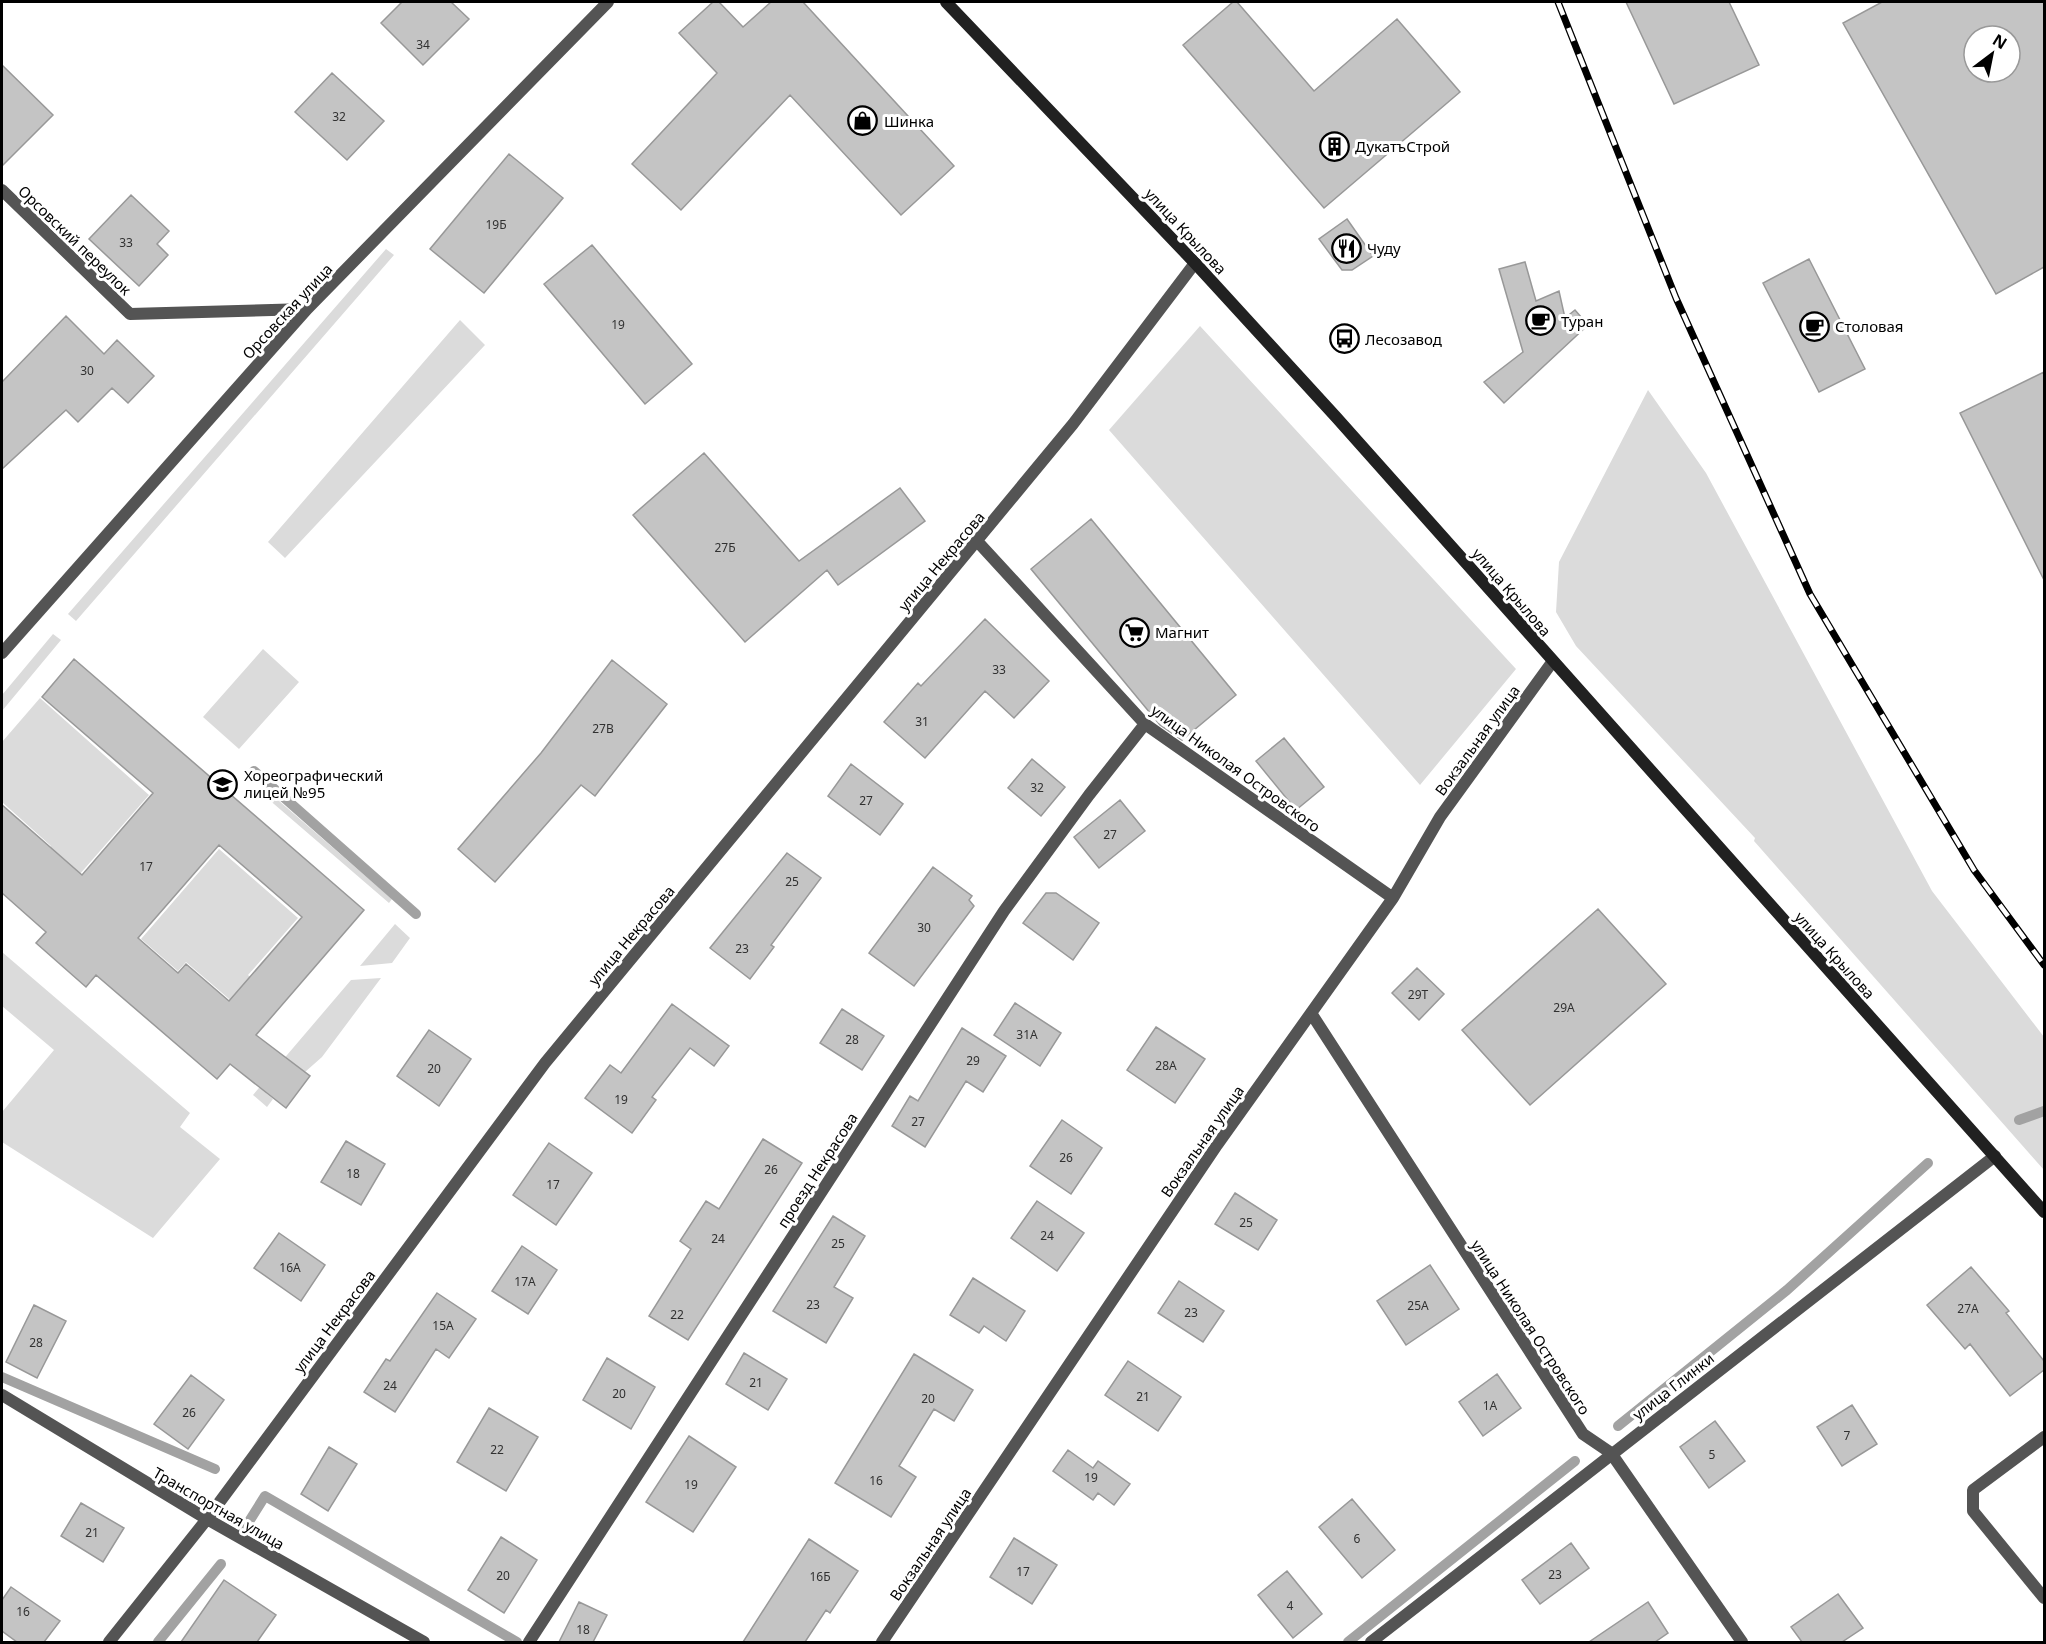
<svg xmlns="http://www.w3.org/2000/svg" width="2046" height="1644" font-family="'Noto Sans',sans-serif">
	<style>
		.green { fill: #dbdbdb }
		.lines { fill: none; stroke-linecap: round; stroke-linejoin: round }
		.stream { stroke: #a2a2a2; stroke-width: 10 }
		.building { fill: #c4c4c4; stroke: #989898; stroke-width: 1.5; fill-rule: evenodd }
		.minor { stroke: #545454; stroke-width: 12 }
		.secondary { stroke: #212121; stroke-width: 12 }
		.rail-casing { stroke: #000; stroke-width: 7 }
		.rail { stroke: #fff; stroke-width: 4.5; stroke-dasharray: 14; stroke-linecap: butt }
		.labels { text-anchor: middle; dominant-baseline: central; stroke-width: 6; stroke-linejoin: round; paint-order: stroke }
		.number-label { font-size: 12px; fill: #313131 }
		.poi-label { font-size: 15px; fill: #000; stroke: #fff; text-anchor: start }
		.street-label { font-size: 15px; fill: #000; stroke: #fff }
	</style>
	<rect width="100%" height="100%" fill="#fff"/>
	<path class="green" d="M 386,249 L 394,255 L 76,621 L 68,614 Z
		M 460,320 L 485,345 L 285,558 L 268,542 Z
		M 1200,326 L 1516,669 L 1420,785 L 1109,430 Z
		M 1648,390 L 1706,473 L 1932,891 L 2044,1037 L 2044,1170 L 1754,841 L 1755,838 L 1576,646 L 1556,612 L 1559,562 Z
		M 53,634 L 61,640 L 2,711 L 2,695 Z
		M 263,649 L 299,682 L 239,749 L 203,717 Z
		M 40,698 L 149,795 L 72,883 L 43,857 L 51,846 L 2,802 L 2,742 Z
		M 271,794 L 392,899 L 389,903 L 267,798 Z
		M 219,849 L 298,918 L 248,975 L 282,1005 L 263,1028 L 186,962 L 178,971 L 141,939 Z
		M 395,924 L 410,938 L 392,963 L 360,966 Z
		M 2,952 L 190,1113 L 180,1127 L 220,1159 L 153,1238 L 2,1142 L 2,1112 L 54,1050 L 2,1006 Z
		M 381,978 L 322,1057 L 305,1072 L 290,1061 L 266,1093 L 273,1099 L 267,1107 L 253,1095 L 351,980 Z"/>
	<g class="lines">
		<path class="stream" d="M 254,771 L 416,914
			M 2019,1120 L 2044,1111
			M 2,1377 L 215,1469
			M 1618,1426 L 1787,1290 L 1928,1163
			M 243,1531 L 265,1496 L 517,1642
			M 158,1642 L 221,1564
			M 1348,1642 L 1575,1461"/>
	</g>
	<path class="building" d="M 402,2 L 451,2 L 469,19 L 423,65 L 381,23 Z
		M 713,2 L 719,2 L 743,27 L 771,2 L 803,2 L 954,166 L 901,215 L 790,95 L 681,210 L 632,164 L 717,73 L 679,33 Z
		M 1233,2 L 1237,2 L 1314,91 L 1397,19 L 1460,92 L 1324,208 L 1183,45 Z
		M 1626,2 L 1729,2 L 1759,65 L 1674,104 Z
		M 1882,2 L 2044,2 L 2044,267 L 1996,294 L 1843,23 ZM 1974,36 L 2010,36 L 2010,72 L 1974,72 Z
		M 2,65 L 53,115 L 2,166 Z
		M 332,73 L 384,121 L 347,160 L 295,112 Z
		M 509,154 L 563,198 L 484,293 L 430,249 Z
		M 131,195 L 169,231 L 157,244 L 168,255 L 139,286 L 89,239 Z
		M 1347,219 L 1373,256 L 1352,270 L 1342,270 L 1319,239 Z
		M 592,245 L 692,364 L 645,404 L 544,284 Z
		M 1809,259 L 1865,369 L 1819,392 L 1763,283 Z
		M 1525,262 L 1536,301 L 1559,291 L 1565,318 L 1575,310 L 1588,325 L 1504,403 L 1484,382 L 1523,352 L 1499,269 Z
		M 66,316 L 104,354 L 117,340 L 154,376 L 128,403 L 112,388 L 78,422 L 66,410 L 2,469 L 2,382 Z
		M 2044,372 L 2044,580 L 1960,413 Z
		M 704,453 L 799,561 L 900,488 L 925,521 L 838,585 L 827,570 L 745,642 L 633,515 Z
		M 1091,519 L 1236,695 L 1182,740 L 1160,725 L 1031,569 Z
		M 985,619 L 1049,681 L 1014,718 L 985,691 L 925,758 L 884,722 L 918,683 L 921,686 Z
		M 74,659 L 364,910 L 256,1035 L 310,1076 L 286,1108 L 230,1064 L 217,1079 L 96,975 L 86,987 L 36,943 L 46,932 L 2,893 L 2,805 L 82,875 L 153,793 L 42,697 ZM 219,845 L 302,917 L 229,1001 L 186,964 L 178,973 L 138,938 Z
		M 612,660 L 667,704 L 595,796 L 581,785 L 495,882 L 458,849 L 541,753 Z
		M 1284,738 L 1324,787 L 1296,810 L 1256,761 Z
		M 1032,759 L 1065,787 L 1041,816 L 1008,788 Z
		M 851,764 L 903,804 L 880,835 L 828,796 Z
		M 1120,800 L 1145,831 L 1099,868 L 1074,837 Z
		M 787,853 L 821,878 L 771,945 L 774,947 L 750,979 L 710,948 Z
		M 933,867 L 972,896 L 969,900 L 974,906 L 914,986 L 869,953 Z
		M 1046,893 L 1056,893 L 1099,923 L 1073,960 L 1023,923 Z
		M 1598,909 L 1666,984 L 1530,1105 L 1462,1030 Z
		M 1417,968 L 1444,994 L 1419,1020 L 1392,993 Z
		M 1015,1003 L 1061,1033 L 1040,1066 L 994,1035 Z
		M 672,1004 L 729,1046 L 714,1066 L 690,1048 L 652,1097 L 656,1100 L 632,1133 L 585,1098 L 610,1065 L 621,1073 Z
		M 842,1009 L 884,1036 L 862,1070 L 820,1043 Z
		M 1156,1027 L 1205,1059 L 1175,1103 L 1127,1070 Z
		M 962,1028 L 1006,1056 L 983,1092 L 966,1081 L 925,1147 L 892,1126 L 910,1096 L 918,1101 Z
		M 429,1030 L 471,1059 L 439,1106 L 397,1076 Z
		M 1062,1120 L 1102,1148 L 1071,1194 L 1030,1166 Z
		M 763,1139 L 802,1163 L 688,1340 L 649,1316 L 691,1249 L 680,1241 L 706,1201 L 719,1209 Z
		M 346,1141 L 385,1164 L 361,1205 L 321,1182 Z
		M 549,1143 L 592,1173 L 556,1225 L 513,1195 Z
		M 1235,1193 L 1277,1220 L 1258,1250 L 1215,1224 Z
		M 1037,1201 L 1084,1233 L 1057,1271 L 1011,1238 Z
		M 833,1216 L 865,1236 L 834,1287 L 853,1298 L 826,1343 L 773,1311 Z
		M 279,1233 L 325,1265 L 301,1301 L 254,1268 Z
		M 522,1246 L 557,1270 L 528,1314 L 492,1291 Z
		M 1430,1265 L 1459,1309 L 1406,1345 L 1377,1301 Z
		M 1971,1267 L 2009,1311 L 2006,1313 L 2044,1361 L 2044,1370 L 2010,1396 L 1970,1344 L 1965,1349 L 1927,1305 Z
		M 973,1278 L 1025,1311 L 1006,1341 L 984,1326 L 979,1333 L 950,1315 Z
		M 1179,1281 L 1224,1311 L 1203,1342 L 1158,1313 Z
		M 437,1293 L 476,1319 L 449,1358 L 436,1349 L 395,1412 L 364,1392 L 386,1359 L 390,1361 Z
		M 34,1305 L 66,1321 L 37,1378 L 6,1362 Z
		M 744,1353 L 787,1379 L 768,1410 L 726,1384 Z
		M 914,1354 L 973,1390 L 954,1421 L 934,1409 L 899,1466 L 916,1477 L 891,1517 L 835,1483 Z
		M 607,1358 L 655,1387 L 631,1429 L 583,1400 Z
		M 1128,1361 L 1181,1397 L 1158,1431 L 1105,1395 Z
		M 1497,1374 L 1521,1408 L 1483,1436 L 1459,1402 Z
		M 191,1375 L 224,1400 L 188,1449 L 154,1424 Z
		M 1852,1405 L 1877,1444 L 1842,1466 L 1817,1427 Z
		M 489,1408 L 538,1437 L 506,1491 L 457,1462 Z
		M 1715,1421 L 1745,1461 L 1709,1488 L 1680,1447 Z
		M 689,1436 L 736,1467 L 693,1532 L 646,1502 Z
		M 329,1447 L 357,1464 L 328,1511 L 301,1494 Z
		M 1068,1450 L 1093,1468 L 1098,1461 L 1130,1484 L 1114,1505 L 1098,1493 L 1093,1500 L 1053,1471 Z
		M 1352,1499 L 1395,1550 L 1362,1578 L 1319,1527 Z
		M 81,1503 L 124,1528 L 103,1562 L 61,1536 Z
		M 501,1537 L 537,1560 L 504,1613 L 468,1590 Z
		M 1014,1538 L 1057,1565 L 1032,1604 L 990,1577 Z
		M 809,1539 L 858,1571 L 830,1613 L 826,1610 L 805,1642 L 743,1642 Z
		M 1571,1543 L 1589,1568 L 1540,1604 L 1522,1580 Z
		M 1287,1571 L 1322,1614 L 1293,1638 L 1258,1595 Z
		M 224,1580 L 276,1615 L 257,1642 L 181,1642 Z
		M 11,1587 L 60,1621 L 44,1642 L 17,1642 L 2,1631 L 2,1600 Z
		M 1838,1594 L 1863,1628 L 1842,1642 L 1802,1642 L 1791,1627 Z
		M 579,1602 L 607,1615 L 593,1642 L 559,1642 Z
		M 1648,1602 L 1668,1633 L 1655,1642 L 1589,1642 Z"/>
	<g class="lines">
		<path class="minor" d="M 2,190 L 130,314 L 307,309
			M 977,541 L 1145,724 L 1393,898
			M 2,653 L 307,309 L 608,2
			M 1311,1013 L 1583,1434 L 1611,1453 L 1742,1642
			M 2,1395 L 207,1519 L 424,1642
			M 2044,1437 L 1973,1490 L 1973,1511 L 2044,1598
			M 109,1642 L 207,1519 L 545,1063 L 1073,424 L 1195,263
			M 529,1642 L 1004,911 L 1089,795 L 1145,724
			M 882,1642 L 1217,1145 L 1393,898 L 1440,817 L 1553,661
			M 1371,1642 L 1995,1156"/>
		<path class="secondary" d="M 946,2 L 1195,263 L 1336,417 L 2044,1212"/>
		<defs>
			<path id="rail" d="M 1558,2 L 1676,298 L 1810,594 L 1974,870 L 2044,965"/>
		</defs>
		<use href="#rail" class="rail-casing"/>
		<use href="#rail" class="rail"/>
	</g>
	<defs>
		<symbol id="shop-ring" viewBox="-11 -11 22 22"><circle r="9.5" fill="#fff" stroke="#000" stroke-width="1.5"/><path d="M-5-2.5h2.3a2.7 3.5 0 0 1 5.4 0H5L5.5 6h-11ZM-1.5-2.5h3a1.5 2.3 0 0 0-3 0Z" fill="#000"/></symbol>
		<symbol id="building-ring" viewBox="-11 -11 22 22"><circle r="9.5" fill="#fff" stroke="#000" stroke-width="1.5"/><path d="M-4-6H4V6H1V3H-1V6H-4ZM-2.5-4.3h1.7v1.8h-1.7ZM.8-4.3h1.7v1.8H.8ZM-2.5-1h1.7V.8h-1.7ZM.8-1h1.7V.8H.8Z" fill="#000"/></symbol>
		<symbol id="restaurant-ring" viewBox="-11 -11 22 22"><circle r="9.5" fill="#fff" stroke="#000" stroke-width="1.5"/><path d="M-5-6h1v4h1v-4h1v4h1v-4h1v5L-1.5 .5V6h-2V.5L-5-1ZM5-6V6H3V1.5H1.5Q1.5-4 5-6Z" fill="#000"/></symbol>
		<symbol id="cafe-ring" viewBox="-11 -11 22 22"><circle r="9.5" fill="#fff" stroke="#000" stroke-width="1.5"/><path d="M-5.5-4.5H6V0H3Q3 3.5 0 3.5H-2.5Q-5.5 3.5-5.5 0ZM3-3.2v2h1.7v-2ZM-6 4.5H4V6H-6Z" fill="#000"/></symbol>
		<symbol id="bus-ring" viewBox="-11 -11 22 22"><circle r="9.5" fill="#fff" stroke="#000" stroke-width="1.5"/><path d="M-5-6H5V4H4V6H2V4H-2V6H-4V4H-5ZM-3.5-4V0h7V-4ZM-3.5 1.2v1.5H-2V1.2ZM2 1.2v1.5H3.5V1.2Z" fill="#000"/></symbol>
		<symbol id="supermarket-ring" viewBox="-11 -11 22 22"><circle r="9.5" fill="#fff" stroke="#000" stroke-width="1.5"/><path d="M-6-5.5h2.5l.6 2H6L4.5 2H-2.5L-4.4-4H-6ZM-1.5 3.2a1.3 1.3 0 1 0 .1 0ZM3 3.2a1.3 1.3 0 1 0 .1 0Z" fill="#000"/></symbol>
		<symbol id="school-ring" viewBox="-11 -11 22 22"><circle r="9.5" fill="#fff" stroke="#000" stroke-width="1.5"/><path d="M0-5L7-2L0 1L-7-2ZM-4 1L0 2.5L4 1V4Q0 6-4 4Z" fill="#000"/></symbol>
	</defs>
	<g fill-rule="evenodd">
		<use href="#shop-ring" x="846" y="104" width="33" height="33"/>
		<use href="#building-ring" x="1318" y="130" width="33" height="33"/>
		<use href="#restaurant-ring" x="1330" y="232" width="33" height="33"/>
		<use href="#cafe-ring" x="1524" y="304" width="33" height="33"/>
		<use href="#cafe-ring" x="1798" y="310" width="33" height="33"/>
		<use href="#bus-ring" x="1328" y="322" width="33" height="33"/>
		<use href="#supermarket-ring" x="1118" y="616" width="33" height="33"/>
		<use href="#school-ring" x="206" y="768" width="33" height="33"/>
	</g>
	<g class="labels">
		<g class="number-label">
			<text x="423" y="44">34</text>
			<text x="339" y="116">32</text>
			<text x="496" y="224">19Б</text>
			<text x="126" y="242">33</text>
			<text x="618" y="324">19</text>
			<text x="87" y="370">30</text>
			<text x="725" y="547">27Б</text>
			<text x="999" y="669">33</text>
			<text x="922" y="721">31</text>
			<text x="603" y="728">27В</text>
			<text x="1037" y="787">32</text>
			<text x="866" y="800">27</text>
			<text x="1110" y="834">27</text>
			<text x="146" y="866">17</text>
			<text x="792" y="881">25</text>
			<text x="924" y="927">30</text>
			<text x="742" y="948">23</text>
			<text x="1418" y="994">29Т</text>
			<text x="1564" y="1007">29А</text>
			<text x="1027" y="1034">31А</text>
			<text x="852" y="1039">28</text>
			<text x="973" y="1060">29</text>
			<text x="1166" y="1065">28А</text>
			<text x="434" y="1068">20</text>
			<text x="621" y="1099">19</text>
			<text x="918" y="1121">27</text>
			<text x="1066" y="1157">26</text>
			<text x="771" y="1169">26</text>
			<text x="353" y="1173">18</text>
			<text x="553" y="1184">17</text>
			<text x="1246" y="1222">25</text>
			<text x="1047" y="1235">24</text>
			<text x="718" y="1238">24</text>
			<text x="838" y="1243">25</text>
			<text x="290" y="1267">16А</text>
			<text x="525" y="1281">17А</text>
			<text x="813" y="1304">23</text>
			<text x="1418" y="1305">25А</text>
			<text x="1968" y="1308">27А</text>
			<text x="1191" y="1312">23</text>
			<text x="677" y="1314">22</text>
			<text x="443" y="1325">15А</text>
			<text x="36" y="1342">28</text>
			<text x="756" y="1382">21</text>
			<text x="390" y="1385">24</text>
			<text x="619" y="1393">20</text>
			<text x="1143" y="1396">21</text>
			<text x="928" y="1398">20</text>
			<text x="1490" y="1405">1А</text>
			<text x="189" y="1412">26</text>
			<text x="1847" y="1435">7</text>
			<text x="497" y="1449">22</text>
			<text x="1712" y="1454">5</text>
			<text x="1091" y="1477">19</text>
			<text x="876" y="1480">16</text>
			<text x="691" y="1484">19</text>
			<text x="92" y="1532">21</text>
			<text x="1357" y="1538">6</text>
			<text x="1023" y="1571">17</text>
			<text x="1555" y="1574">23</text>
			<text x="503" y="1575">20</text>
			<text x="820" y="1576">16Б</text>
			<text x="1290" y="1605">4</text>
			<text x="23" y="1611">16</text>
			<text x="583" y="1629">18</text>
		</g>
		<g class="poi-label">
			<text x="884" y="121">Шинка</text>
			<text x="1355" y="146">ДукатъСтрой</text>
			<text x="1367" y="248">Чуду</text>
			<text x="1561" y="321">Туран</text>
			<text x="1835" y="326">Столовая</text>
			<text x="1365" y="339">Лесозавод</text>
			<text x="1155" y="632">Магнит</text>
			<text x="244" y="775">Хореографический<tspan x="244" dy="17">лицей №95</tspan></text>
		</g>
		<g class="street-label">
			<text transform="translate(1186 231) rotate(47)">улица Крылова</text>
			<text transform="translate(75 240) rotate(44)">Орсовский переулок</text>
			<text transform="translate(287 311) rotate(-47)">Орсовская улица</text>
			<text transform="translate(941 561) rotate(-50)">улица Некрасова</text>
			<text transform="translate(1512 592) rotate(49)">улица Крылова</text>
			<text transform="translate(1477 740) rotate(-54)">Вокзальная улица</text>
			<text transform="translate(1236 768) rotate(36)">улица Николая Островского</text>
			<text transform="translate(631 935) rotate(-50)">улица Некрасова</text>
			<text transform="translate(1835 955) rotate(48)">улица Крылова</text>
			<text transform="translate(1202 1141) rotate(-55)">Вокзальная улица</text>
			<text transform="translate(817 1170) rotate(-57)">проезд Некрасова</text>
			<text transform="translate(334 1321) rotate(-53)">улица Некрасова</text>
			<text transform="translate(1531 1327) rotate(57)">улица Николая Островского</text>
			<text transform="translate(1673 1386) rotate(-38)">улица Глинки</text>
			<text transform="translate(219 1508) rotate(30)">Транспортная улица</text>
			<text transform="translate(930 1544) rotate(-56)">Вокзальная улица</text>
		</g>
	</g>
	<rect width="2046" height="1644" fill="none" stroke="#000000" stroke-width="6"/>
	<g transform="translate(1992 54) rotate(32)"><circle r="28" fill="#ffffff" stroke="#999999" stroke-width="1.5"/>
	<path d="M0-4.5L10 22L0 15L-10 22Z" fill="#000000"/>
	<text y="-9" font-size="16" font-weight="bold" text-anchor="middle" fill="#000000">N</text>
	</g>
</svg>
